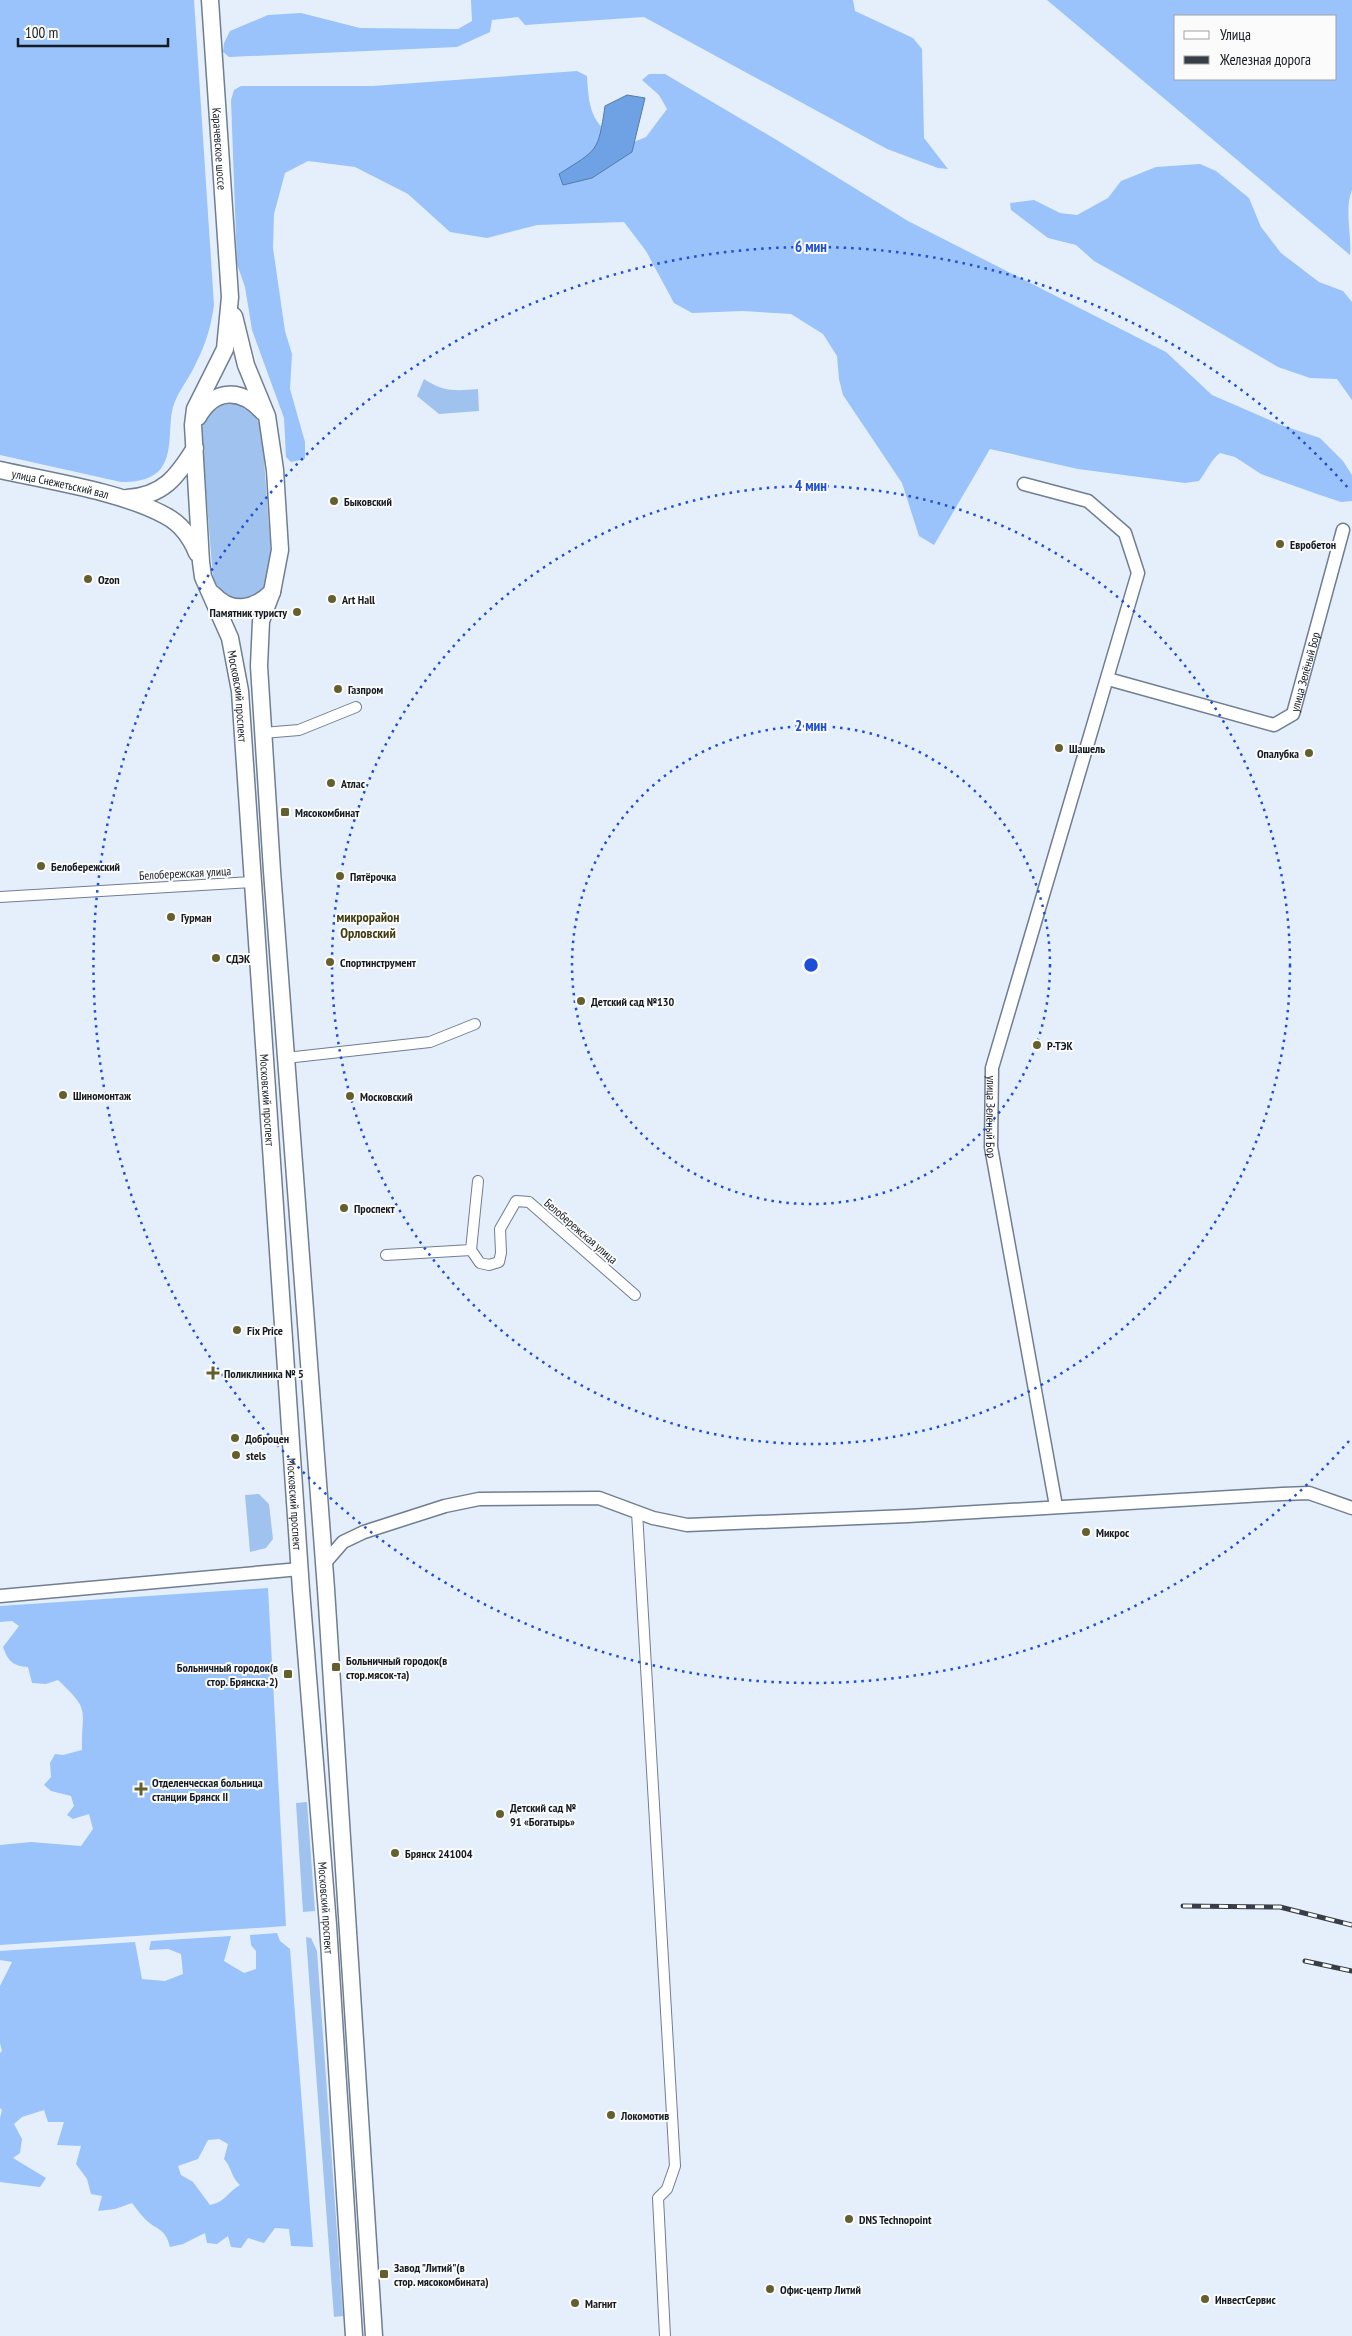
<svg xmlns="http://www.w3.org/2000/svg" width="1352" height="2336" font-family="'PT Sans Narrow',sans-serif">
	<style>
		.green { fill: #a0c2ee }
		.forest { fill: #99c3fa; fill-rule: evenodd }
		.water { fill: #6ea2e4; stroke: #537aaa }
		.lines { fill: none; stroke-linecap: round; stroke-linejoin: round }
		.minor-casing { stroke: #6f7e91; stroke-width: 12 }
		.tertiary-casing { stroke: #6f7e91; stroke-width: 15 }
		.primary-casing { stroke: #6f7e91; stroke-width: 19 }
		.minor { stroke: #fff; stroke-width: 10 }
		.tertiary { stroke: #fff; stroke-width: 12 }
		.primary { stroke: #fff; stroke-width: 16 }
		.rail-casing { stroke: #373e47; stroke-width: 5 }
		.rail { stroke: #fbfbfb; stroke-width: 3; stroke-dasharray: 9; stroke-linecap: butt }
		.ring { fill: none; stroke: #1d4ed8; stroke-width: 2.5; stroke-dasharray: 2.5 5 }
		.poi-dot { fill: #64602d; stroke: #fbfbfb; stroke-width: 2 }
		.labels { text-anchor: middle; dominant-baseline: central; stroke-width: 4; stroke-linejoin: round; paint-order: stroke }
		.street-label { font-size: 12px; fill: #151b23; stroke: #fbfbfb }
		.poi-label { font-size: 12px; font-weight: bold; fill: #151b23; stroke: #fbfbfb; text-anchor: start }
		.neighbourhood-label { font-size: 14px; font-weight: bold; fill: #403d13; stroke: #fbfbfb }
		.centre { fill: #1d4ed8; stroke: #fbfbfb; stroke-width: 2.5 }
		.ring-label { font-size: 15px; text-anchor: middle; font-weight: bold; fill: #1d4ed8; stroke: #fbfbfb; stroke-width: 4; stroke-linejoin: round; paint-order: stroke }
	</style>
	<rect width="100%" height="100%" fill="#e5effc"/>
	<path class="green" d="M 424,379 C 444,392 455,391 478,389 L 479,411 L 439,414 L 417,396 Z
		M 227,403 C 247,404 257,413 262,432 L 272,568 C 270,573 269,582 266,587 C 252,608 221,598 213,578 L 201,430 L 210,412 Z
		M 259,1494 L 269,1504 L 273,1539 L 266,1548 L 250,1552 L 245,1495 Z
		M 307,1802 L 315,1911 L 303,1912 L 296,1803 Z
		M 306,1937 L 311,1938 L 317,1951 L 343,2316 L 334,2317 Z"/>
	<path class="forest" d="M 0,0 L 194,0 L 214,305 C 211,326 206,344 196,363 C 190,378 177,392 173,407 C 168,425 173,451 162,467 C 153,480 136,482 121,482 L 0,455 Z
		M 471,0 L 853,0 L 855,11 L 913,38 L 922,49 L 924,138 L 948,169 L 938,168 L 887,149 L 644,17 L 525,25 L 518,17 L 492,20 L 490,32 L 457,47 L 229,57 L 223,52 L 224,43 L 230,31 L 268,15 L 301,13 L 360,28 L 458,29 L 472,21 Z
		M 1047,0 L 1352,0 L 1352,190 C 1344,210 1352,235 1350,255 ZM 1176,16 L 1336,16 L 1336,79 L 1176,79 Z
		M 577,71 L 587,76 C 589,114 593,126 626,145 L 646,137 L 667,109 L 659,95 L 642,80 L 649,74 L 665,74 L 775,139 L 908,221 L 1166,352 L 1212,395 L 1281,425 L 1320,438 L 1343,461 L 1352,475 L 1352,501 L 1341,502 L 1317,494 L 1261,474 L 1235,457 L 1220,453 C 1210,461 1207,471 1199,481 L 1185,483 L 1078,469 L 990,449 L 934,545 L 919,536 L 902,483 L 843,395 L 839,379 L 837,356 L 823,334 L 791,314 L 742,311 L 692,313 L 674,303 L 646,251 L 624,222 L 537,225 L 487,238 L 450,232 L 408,194 L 355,167 L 308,161 L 285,173 L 274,214 L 273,248 L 285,331 L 292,354 L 290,389 L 305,442 L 305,459 L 291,462 L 286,457 L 284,418 L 252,330 L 245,287 L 237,264 L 231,100 L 234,90 L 241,86 L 373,86 Z
		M 1200,164 L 1216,171 L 1249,198 L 1261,227 L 1281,253 L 1319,282 L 1343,291 L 1352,302 L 1352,400 L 1337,379 L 1310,378 L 1278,367 L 1178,308 L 1094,261 L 1076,245 L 1048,238 L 1011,210 L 1010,203 L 1034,200 L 1060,213 L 1077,215 L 1108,198 L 1121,181 L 1156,167 Z
		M 268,1588 L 286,1926 L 0,1945 L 0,1845 L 31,1842 L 81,1846 L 93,1829 L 89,1814 L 73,1819 L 67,1815 L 74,1806 L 71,1796 L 51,1791 L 44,1785 L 51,1777 L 50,1763 L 55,1754 L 63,1755 L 82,1750 C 81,1708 92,1712 58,1680 L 46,1684 L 32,1683 L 28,1667 C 13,1666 8,1661 3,1647 L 19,1626 L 12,1621 L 0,1622 L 0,1606 Z
		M 277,1933 L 280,1941 L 290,1949 L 313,2247 L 291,2246 L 289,2229 L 275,2228 L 264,2243 L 248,2238 L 241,2248 L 231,2247 L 228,2236 L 217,2244 L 207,2243 L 205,2233 L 183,2244 L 170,2247 C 165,2227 157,2231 145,2219 C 140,2214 136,2208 132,2203 L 115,2209 L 98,2211 L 102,2196 L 91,2194 L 87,2179 L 76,2164 L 81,2146 L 57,2145 L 64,2122 L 48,2122 L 44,2110 L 22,2117 L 14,2124 L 22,2139 L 20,2153 L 13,2158 L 46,2178 L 40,2187 L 0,2182 L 0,2118 L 2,2110 L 0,2108 L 0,2053 L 2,2051 L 0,2043 L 0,1986 L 12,1962 L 0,1960 L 0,1951 L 135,1942 L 142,1979 L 165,1981 L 183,1974 L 181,1954 L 168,1949 L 149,1950 L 151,1941 L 231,1936 L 224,1961 L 244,1973 L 256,1969 L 256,1951 L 251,1945 L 250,1935 ZM 219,2139 L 228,2144 L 224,2159 C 232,2168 231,2177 240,2185 C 227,2193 225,2202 210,2205 L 193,2182 L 181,2175 L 178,2166 L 198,2159 L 208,2140 Z"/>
	<path class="water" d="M 627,95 L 645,98 L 632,152 L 592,178 L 563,185 L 559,174 C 598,149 598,153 605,106 Z"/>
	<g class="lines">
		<defs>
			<path id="minor" d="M 263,733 L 299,730 L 356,707
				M 0,897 L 252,882
				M 286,1058 L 430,1042 L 475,1024
				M 471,1250 L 480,1263 L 489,1265 L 499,1262 L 501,1253 L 500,1229 L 516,1201 L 529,1202 L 635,1295
				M 386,1255 L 471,1250 L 478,1181
				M 637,1512 L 675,2166 L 667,2189 L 658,2198 L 665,2336"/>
			<g id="tertiary">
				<path id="s1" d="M 1024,484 L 1088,501 L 1125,533 L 1138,573 L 992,1068 L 991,1147 L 1056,1506"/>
				<path id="s2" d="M 1108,679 L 1274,725 L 1293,714 L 1343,530"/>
				<path d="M 323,1565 L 343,1542 L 364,1532 L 445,1506 L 479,1499 L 599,1498 L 653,1518 L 687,1525 L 908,1516 L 1282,1494 L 1309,1493 L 1352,1508"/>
				<path d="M 0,1596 L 300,1569"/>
			</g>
			<g id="primary">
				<path id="s3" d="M 210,0 L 230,297 L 225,349 L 195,409 L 193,425 L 201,562 L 203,577 L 230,638 L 240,691 L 301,1590 L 328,1925 L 354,2336"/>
				<path d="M 234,316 L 246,365 L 267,416 L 275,470 L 280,550 L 272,592 L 261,621 L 259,666 L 272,871 L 326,1589 L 374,2336"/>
				<path d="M 198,417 C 215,387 242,389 263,412"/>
				<path id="s4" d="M 0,470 C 49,481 123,492 166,516 C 181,524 191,538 197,553"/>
				<path d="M 127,498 C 163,496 177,477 195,448"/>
				<path d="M 213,594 C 231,614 254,610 272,592"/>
			</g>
		</defs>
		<use href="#minor" class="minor-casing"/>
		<use href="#tertiary" class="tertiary-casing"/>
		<use href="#primary" class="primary-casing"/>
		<use href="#minor" class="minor"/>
		<use href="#tertiary" class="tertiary"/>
		<use href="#primary" class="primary"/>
		<defs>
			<path id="rail" d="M 1183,1906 L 1280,1907 L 1352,1925
				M 1305,1961 L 1352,1971"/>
		</defs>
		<use href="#rail" class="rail-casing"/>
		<use href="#rail" class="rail"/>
	</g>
	<g class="ring">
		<circle cx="811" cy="965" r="239"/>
		<circle cx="811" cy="965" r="479"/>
		<path d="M1349 1441A718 718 0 1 1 1349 489"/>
	</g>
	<g class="poi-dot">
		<circle cx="334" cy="501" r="5"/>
		<circle cx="1280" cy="544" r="5"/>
		<circle cx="88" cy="579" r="5"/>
		<circle cx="332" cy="599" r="5"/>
		<circle cx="297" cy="612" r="5"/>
		<circle cx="338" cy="689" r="5"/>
		<circle cx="1059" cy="748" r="5"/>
		<circle cx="1309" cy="753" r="5"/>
		<circle cx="331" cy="783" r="5"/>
		<rect x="280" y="807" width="10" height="10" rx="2.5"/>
		<circle cx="41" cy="866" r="5"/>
		<circle cx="340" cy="876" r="5"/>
		<circle cx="171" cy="917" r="5"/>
		<circle cx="216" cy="958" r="5"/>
		<circle cx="330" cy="962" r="5"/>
		<circle cx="581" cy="1001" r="5"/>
		<circle cx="1037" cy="1045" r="5"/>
		<circle cx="63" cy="1095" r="5"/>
		<circle cx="350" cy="1096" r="5"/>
		<circle cx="344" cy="1208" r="5"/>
		<circle cx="237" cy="1330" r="5"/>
		<path d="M210.5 1365.5h5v5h5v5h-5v5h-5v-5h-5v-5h5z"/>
		<circle cx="235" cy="1438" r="5"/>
		<circle cx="236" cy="1455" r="5"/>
		<circle cx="1086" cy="1532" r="5"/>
		<rect x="331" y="1662" width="10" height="10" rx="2.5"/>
		<rect x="283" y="1669" width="10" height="10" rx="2.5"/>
		<path d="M138.5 1781.5h5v5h5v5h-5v5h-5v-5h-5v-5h5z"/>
		<circle cx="500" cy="1814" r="5"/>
		<circle cx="395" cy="1853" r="5"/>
		<circle cx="611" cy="2115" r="5"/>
		<circle cx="849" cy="2219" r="5"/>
		<rect x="379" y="2269" width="10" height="10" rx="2.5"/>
		<circle cx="770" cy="2289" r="5"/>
		<circle cx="1205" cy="2299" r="5"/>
		<circle cx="575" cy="2303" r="5"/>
	</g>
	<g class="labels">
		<g class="street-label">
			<text stroke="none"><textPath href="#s3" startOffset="149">Карачевское шоссе</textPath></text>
			<text stroke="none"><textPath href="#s4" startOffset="62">улица Снежетьский вал</textPath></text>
			<text stroke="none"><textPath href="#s2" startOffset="238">улица Зелёный Бор</textPath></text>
			<text stroke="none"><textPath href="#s3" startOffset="711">Московский проспект</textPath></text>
			<text transform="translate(185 873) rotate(-3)">Белобережская улица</text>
			<text stroke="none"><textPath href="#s3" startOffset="1116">Московский проспект</textPath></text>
			<text stroke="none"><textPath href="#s1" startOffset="722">улица Зелёный Бор</textPath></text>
			<text transform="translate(581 1231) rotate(41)">Белобережская улица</text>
			<text stroke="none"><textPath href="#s3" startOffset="1521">Московский проспект</textPath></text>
			<text stroke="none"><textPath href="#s3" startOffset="1926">Московский проспект</textPath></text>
		</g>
		<g class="poi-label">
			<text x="344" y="501">Быковский</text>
			<text x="1290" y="544">Евробетон</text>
			<text x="98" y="579">Ozon</text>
			<text x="342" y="599">Art Hall</text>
			<text x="287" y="612" text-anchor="end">Памятник туристу</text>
			<text x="348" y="689">Газпром</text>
			<text x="1069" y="748">Шашель</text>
			<text x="1299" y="753" text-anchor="end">Опалубка</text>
			<text x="341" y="783">Атлас</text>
			<text x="295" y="812">Мясокомбинат</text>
			<text x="51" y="866">Белобережский</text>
			<text x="350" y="876">Пятёрочка</text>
			<text x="181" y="917">Гурман</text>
			<text x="226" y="958">СДЭК</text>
			<text x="340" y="962">Спортинструмент</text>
			<text x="591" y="1001">Детский сад №130</text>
			<text x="1047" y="1045">Р-ТЭК</text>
			<text x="73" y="1095">Шиномонтаж</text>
			<text x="360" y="1096">Московский</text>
			<text x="354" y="1208">Проспект</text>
			<text x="247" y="1330">Fix Price</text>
			<text x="224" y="1373">Поликлиника № 5</text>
			<text x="245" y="1438">Доброцен</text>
			<text x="246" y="1455">stels</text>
			<text x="1096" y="1532">Микрос</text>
			<text x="346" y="1660">Больничный городок(в<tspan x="346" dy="14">стор.мясок-та)</tspan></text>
			<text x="278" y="1667" text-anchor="end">Больничный городок(в<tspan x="278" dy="14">стор. Брянска-2)</tspan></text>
			<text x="152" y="1782">Отделенческая больница<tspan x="152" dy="14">станции Брянск II</tspan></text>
			<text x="510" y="1807">Детский сад №<tspan x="510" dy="14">91 «Богатырь»</tspan></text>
			<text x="405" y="1853">Брянск 241004</text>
			<text x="621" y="2115">Локомотив</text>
			<text x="859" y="2219">DNS Technopoint</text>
			<text x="394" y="2267">Завод "Литий"(в<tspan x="394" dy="14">стор. мясокомбината)</tspan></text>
			<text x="780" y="2289">Офис-центр Литий</text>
			<text x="1215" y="2299">ИнвестСервис</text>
			<text x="585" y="2303">Магнит</text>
		</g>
		<g class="neighbourhood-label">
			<text x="368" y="917">микрорайон<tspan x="368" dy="16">Орловский</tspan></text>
		</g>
	</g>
	<circle cx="811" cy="965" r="8" class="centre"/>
	<g class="ring-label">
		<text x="811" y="252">6 мин</text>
		<text x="811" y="491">4 мин</text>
		<text x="811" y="731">2 мин</text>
	</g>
	<rect x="1174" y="15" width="162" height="65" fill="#fbfbfb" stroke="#9fa1a5"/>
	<rect x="1184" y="31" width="25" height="8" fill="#ffffff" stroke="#9fa1a5"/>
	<text x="1220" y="40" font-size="15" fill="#151b23">Улица</text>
	<rect x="1184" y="56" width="25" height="8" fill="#373e47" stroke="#9fa1a5"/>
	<text x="1220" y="65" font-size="15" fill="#151b23">Железная дорога</text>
	<path d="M18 38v8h150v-8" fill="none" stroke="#151b23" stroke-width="2.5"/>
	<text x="25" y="38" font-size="15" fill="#151b23" stroke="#fbfbfb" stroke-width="4" paint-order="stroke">100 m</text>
</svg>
